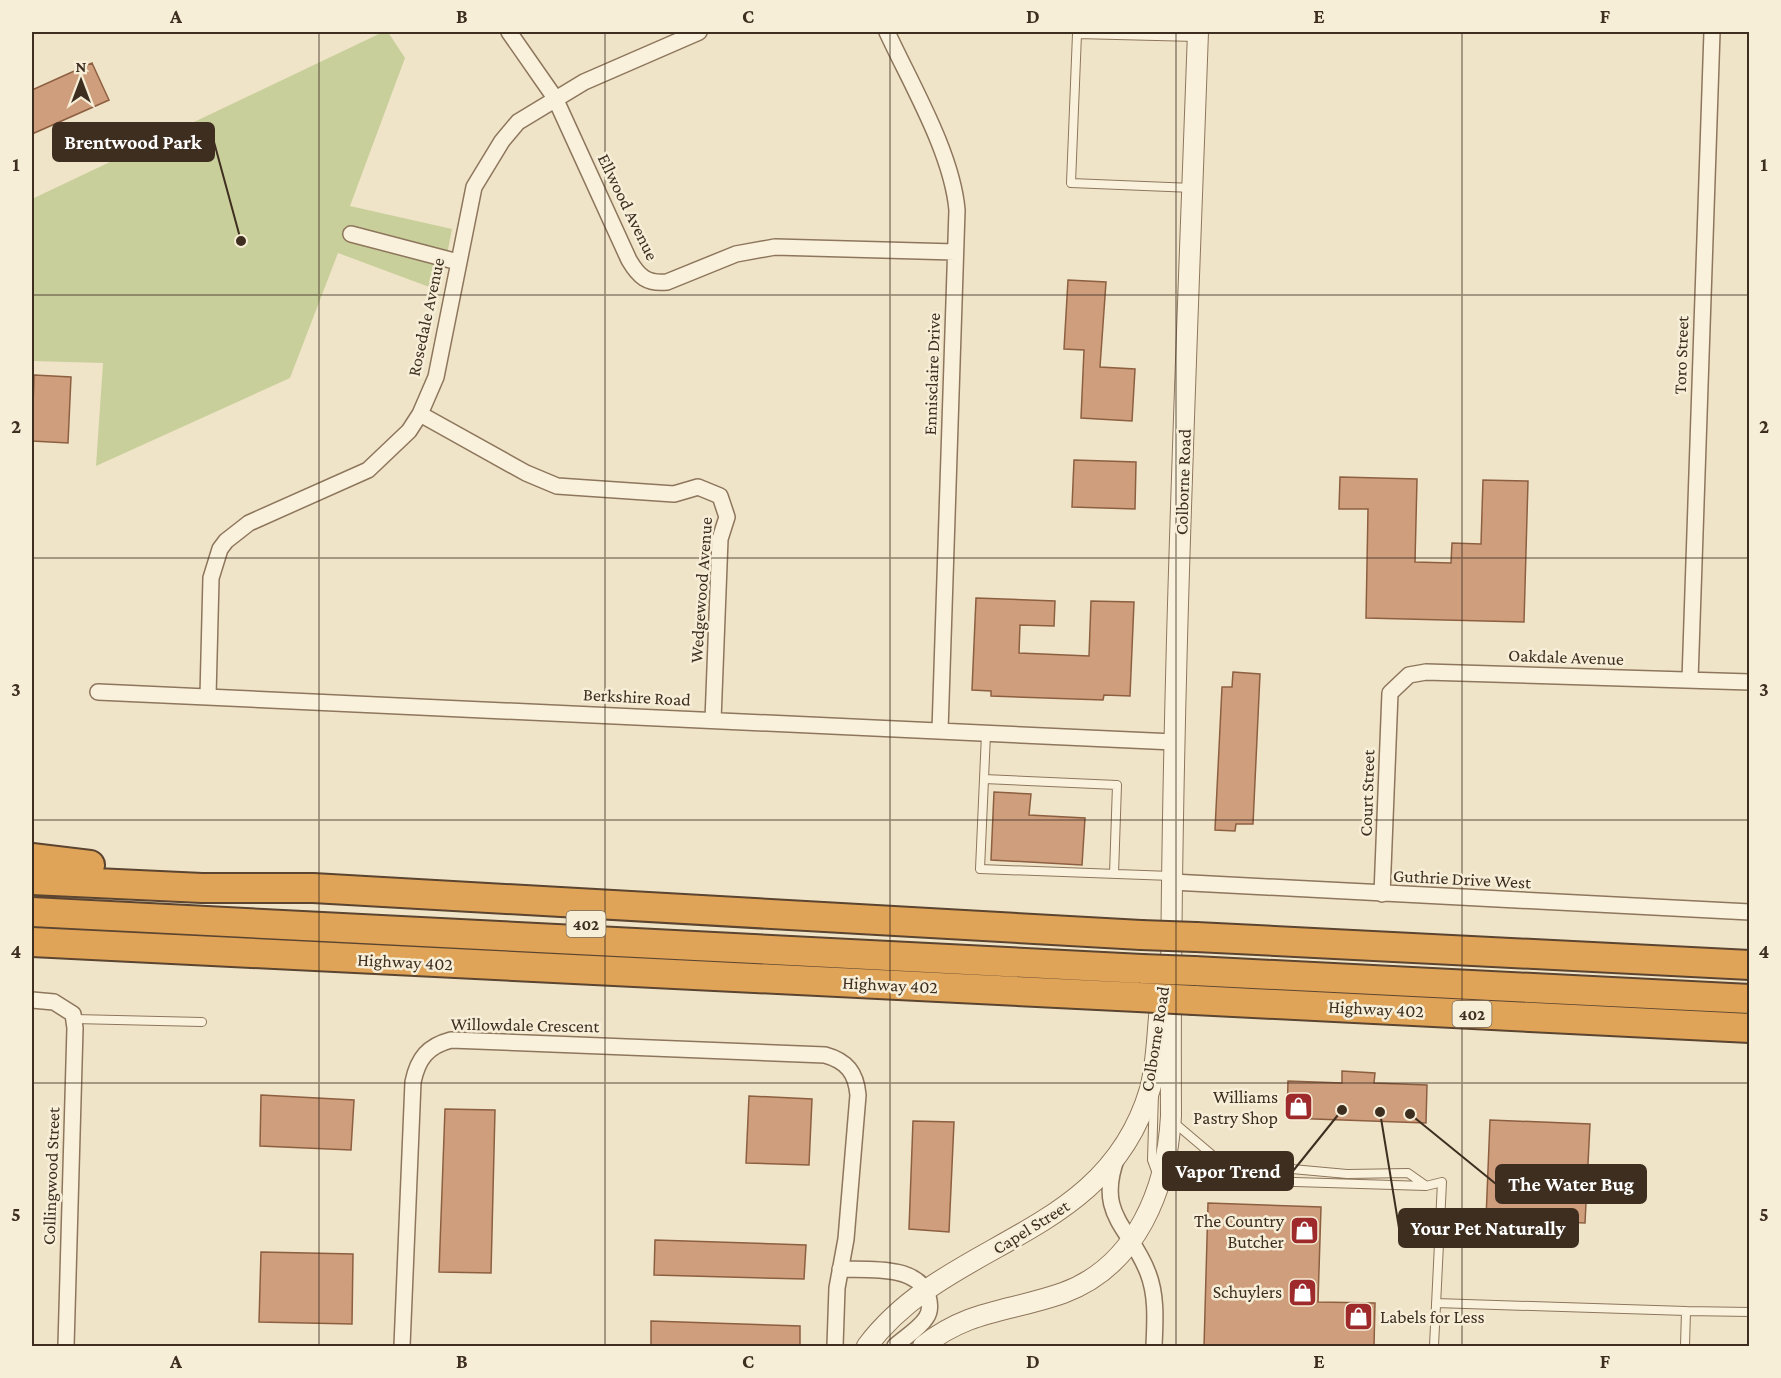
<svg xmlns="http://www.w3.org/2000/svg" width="1781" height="1378" font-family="'Crimson Pro',serif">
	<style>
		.green { fill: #c9cf9b }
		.building { fill: #cf9f7d; stroke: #8d5f41; stroke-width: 1.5 }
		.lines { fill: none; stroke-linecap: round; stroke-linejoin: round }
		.service-casing { stroke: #8d765c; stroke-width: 10 }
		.minor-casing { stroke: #8d765c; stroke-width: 18 }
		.tertiary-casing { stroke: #8d765c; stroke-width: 22 }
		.motorway-casing { stroke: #5b4430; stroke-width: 32 }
		.service { stroke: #faf1dc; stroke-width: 8 }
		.minor { stroke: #faf1dc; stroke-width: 15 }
		.tertiary { stroke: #faf1dc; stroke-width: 20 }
		.motorway { stroke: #e0a458; stroke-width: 28 }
		.motorway-bridge-casing { stroke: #5b4430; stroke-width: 32; stroke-linecap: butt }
		.motorway-bridge { stroke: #e0a458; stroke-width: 28 }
		.grid { fill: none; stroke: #3d2e20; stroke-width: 1.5; stroke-opacity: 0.55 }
		.labels { text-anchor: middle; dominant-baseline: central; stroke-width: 5; stroke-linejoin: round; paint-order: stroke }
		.shield { fill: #f7eed8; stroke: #756857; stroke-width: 1.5 }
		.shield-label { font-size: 16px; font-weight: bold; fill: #3d2e20 }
		.street-label { font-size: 18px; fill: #3d2e20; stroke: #f7eed8 }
		.poi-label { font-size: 18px; fill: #3d2e20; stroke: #f7eed8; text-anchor: end }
		.leader { fill: none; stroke: #3d2e20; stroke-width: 2 }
		.callout-dot { fill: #3d2e20; stroke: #f7eed8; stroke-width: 2 }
		.callout { fill: #3d2e20; stroke: #3d2e20; stroke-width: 2 }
		.callout-label { font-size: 20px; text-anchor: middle; font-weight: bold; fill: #fff }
		.neatline { fill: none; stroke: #3d2e20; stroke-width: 2 }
		.grid-label { font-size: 20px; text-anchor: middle; font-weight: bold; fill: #3d2e20 }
	</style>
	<rect width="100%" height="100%" fill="#f0e4c8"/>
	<path class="green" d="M 383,32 L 388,32 L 405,58 L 350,206 L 452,229 L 440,291 L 338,253 L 290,378 L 96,466 L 103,363 L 32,361 L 32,199 Z"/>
	<path class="building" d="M 92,63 L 109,100 L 32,134 L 32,90 Z
		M 1068,280 L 1106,282 L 1100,367 L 1135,369 L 1132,421 L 1081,418 L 1084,350 L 1064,349 Z
		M 34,375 L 71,377 L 68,443 L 32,441 Z
		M 1074,460 L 1136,462 L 1135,509 L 1072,507 Z
		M 1340,477 L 1417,479 L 1415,562 L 1451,563 L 1452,543 L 1481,544 L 1483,480 L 1528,481 L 1524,622 L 1366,618 L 1368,509 L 1339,509 Z
		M 976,598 L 1055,601 L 1054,626 L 1020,625 L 1019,653 L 1089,656 L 1091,601 L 1134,602 L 1130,696 L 1104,695 L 1103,700 L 991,696 L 991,691 L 972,690 Z
		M 1233,672 L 1260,674 L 1253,824 L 1236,824 L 1235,831 L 1215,830 L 1222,687 L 1232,687 Z
		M 994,792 L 1031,794 L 1029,815 L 1085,818 L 1082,865 L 991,860 Z
		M 1342,1071 L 1375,1073 L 1374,1083 L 1427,1085 L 1426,1123 L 1287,1118 L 1288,1081 L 1342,1083 Z
		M 261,1095 L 354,1100 L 351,1150 L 260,1146 Z
		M 749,1096 L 812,1099 L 809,1165 L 746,1163 Z
		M 445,1109 L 495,1110 L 491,1273 L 439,1272 Z
		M 1490,1120 L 1590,1124 L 1585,1223 L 1486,1219 Z
		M 913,1121 L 954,1122 L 949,1232 L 909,1229 Z
		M 1208,1203 L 1321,1207 L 1318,1302 L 1375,1303 L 1374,1347 L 1204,1347 Z
		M 655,1240 L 806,1245 L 804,1279 L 654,1275 Z
		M 261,1252 L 353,1254 L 352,1324 L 259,1322 Z
		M 651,1321 L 800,1326 L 800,1347 L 651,1347 Z"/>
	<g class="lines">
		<defs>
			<path id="service" d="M 1193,188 L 1071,183 L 1077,34 L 1196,37
				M 986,734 L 980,869 L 1171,876
				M 984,779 L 1117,785 L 1114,874
				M 74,1019 L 202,1022
				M 1154,1093 L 1152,1160 L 1156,1171 L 1169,1178 L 1426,1186 L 1442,1182 L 1434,1346
				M 1171,1120 L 1230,1170 L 1281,1168 L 1347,1174 L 1408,1173 L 1425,1185
				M 1436,1303 L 1686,1311 L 1685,1346
				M 1686,1311 L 1750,1312"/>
			<path id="minor" d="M 509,32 L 555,98 L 629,260 C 639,277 647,284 667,282 L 736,254 L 775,247 L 955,252
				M 887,32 C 911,84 952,153 957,210 L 940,731
				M 351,234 L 458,262
				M 420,414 L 526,473 L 557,486 L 674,494 L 698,487 L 720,496 L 727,517 L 720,539 L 713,720
				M 1690,680 L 1712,32
				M 98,692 L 1174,742
				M 208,696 L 211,578 L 220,549 L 226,541 L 249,523 L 368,470 L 409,431 L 420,414 L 436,377 L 474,187 L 502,141 L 518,122 L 584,82 L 699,32
				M 1172,882 L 1750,912
				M 1382,894 L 1390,693 L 1409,675 L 1426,672 L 1750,682
				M 32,1000 L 54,1002 L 73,1014 L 75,1028 L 66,1346
				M 1117,1157 C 1095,1216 1131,1227 1148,1273 C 1157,1296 1155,1322 1154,1346
				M 840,1269 C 865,1270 918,1264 928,1296 C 930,1303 931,1311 926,1318 C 919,1329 905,1337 895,1346
				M 402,1346 L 413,1082 C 418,1058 428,1046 451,1040 L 825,1055 C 847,1061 856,1073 858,1095 L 846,1239 L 837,1288 L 835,1346"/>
			<path id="tertiary" d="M 867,1346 C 949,1237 1106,1239 1150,1089 C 1157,1063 1157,1033 1160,1007
				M 923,1346 C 970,1309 1009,1312 1063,1293 C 1137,1266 1167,1188 1171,1116 C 1169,754 1185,393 1198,32"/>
			<path id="motorway" d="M 32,858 L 90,865
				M 32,880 L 202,888 L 313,888 L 1141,935
				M 32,912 L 1142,969
				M 1196,937 L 1750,965
				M 32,942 L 1138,997
				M 1194,971 L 1750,999
				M 1194,1000 L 1750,1028"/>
		</defs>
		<use href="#service" class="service-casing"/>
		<use href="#minor" class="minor-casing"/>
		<use href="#tertiary" class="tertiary-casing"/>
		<use href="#motorway" class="motorway-casing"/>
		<use href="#service" class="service"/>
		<use href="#minor" class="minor"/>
		<use href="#tertiary" class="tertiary"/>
		<use href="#motorway" class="motorway"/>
		<defs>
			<path id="motorway-bridge" d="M 1141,935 L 1196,937
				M 1142,969 L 1194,971
				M 1138,997 L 1194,1000"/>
		</defs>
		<use href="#motorway-bridge" class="motorway-bridge-casing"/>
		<use href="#motorway-bridge" class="motorway-bridge"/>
	</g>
	<path class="grid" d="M 319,32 L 319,1346M 605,32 L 605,1346M 890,32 L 890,1346M 1176,32 L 1176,1346M 1462,32 L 1462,1346M 32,295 L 1750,295M 32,558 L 1750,558M 32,820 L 1750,820M 32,1083 L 1750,1083"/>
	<defs>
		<symbol id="shop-square" viewBox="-11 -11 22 22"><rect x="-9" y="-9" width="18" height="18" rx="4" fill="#9e2a2b" stroke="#f7eed8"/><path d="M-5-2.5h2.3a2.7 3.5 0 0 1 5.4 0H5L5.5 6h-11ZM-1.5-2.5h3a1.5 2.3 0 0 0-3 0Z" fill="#fff"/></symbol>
	</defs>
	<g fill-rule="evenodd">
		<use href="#shop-square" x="1282" y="1090" width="33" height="33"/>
		<use href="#shop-square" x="1288" y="1214" width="33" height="33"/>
		<use href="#shop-square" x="1286" y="1276" width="33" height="33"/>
		<use href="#shop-square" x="1342" y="1300" width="33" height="33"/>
	</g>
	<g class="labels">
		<g class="shield">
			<rect x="566.5" y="911" width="39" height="26" rx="4.5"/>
			<rect x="1452.5" y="1001" width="39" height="26" rx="4.5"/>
		</g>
		<g class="shield-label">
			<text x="586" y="924">402</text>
			<text x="1472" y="1014">402</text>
		</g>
		<g class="street-label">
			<text transform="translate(628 207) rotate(64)">Ellwood Avenue</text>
			<text transform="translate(426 317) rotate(-78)">Rosedale Avenue</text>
			<text transform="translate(1681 355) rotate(-88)">Toro Street</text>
			<text transform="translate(932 374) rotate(-88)">Ennisclaire Drive</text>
			<text transform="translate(1183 482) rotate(-88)">Colborne Road</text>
			<text transform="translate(701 590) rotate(-86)">Wedgewood Avenue</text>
			<text transform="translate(1566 657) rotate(2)">Oakdale Avenue</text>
			<text transform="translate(637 697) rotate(3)">Berkshire Road</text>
			<text transform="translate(1367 793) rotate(-88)">Court Street</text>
			<text transform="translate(1462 879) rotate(3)">Guthrie Drive West</text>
			<text transform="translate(405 962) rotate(3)">Highway 402</text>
			<text transform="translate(890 985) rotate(3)">Highway 402</text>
			<text transform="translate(1376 1009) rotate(3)">Highway 402</text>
			<text transform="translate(525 1025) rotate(1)">Willowdale Crescent</text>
			<text transform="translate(1155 1039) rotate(-81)">Colborne Road</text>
			<text transform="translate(51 1176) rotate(-88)">Collingwood Street</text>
			<text transform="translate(1031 1227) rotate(-32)">Capel Street</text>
		</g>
		<g class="poi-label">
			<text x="1278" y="1097">Williams<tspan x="1278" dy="21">Pastry Shop</tspan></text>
			<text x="1284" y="1221">The Country<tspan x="1284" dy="21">Butcher</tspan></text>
			<text x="1282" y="1292">Schuylers</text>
			<text x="1380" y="1317" text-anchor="start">Labels for Less</text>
		</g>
	</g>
	<path class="leader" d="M241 241L214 142M1342 1110L1293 1171M1410 1114L1496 1184M1380 1112L1399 1228"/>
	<g class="callout-dot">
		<circle cx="241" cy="241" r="6"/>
		<circle cx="1342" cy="1110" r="6"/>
		<circle cx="1410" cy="1114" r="6"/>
		<circle cx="1380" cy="1112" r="6"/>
	</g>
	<g class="callout">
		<rect x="53" y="123" width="161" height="38" rx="6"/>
		<rect x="1163" y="1152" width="130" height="38" rx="6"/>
		<rect x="1496" y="1165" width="150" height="38" rx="6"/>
		<rect x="1399" y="1209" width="179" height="38" rx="6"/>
	</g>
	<g class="callout-label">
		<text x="133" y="149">Brentwood Park</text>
		<text x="1228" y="1178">Vapor Trend</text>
		<text x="1571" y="1191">The Water Bug</text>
		<text x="1488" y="1235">Your Pet Naturally</text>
	</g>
	<rect width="1781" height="1378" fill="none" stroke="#f7eed8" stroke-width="66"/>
	<g transform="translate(81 81)" stroke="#f7eed8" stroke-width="4.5" paint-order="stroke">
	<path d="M0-4.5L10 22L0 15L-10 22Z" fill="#3d2e20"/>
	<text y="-9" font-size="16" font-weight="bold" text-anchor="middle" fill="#3d2e20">N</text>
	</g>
	<rect x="33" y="33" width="1715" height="1312" class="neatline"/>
	<g class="grid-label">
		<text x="176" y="23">A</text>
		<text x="462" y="23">B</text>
		<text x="748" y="23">C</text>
		<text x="1033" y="23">D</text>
		<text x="1319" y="23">E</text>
		<text x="1605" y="23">F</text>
		<text x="16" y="171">1</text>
		<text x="1764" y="171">1</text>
		<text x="16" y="433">2</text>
		<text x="1764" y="433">2</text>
		<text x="16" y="696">3</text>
		<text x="1764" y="696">3</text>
		<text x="16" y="958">4</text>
		<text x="1764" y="958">4</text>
		<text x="16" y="1221">5</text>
		<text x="1764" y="1221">5</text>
		<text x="176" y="1368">A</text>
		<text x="462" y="1368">B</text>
		<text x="748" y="1368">C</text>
		<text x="1033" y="1368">D</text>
		<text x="1319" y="1368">E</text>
		<text x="1605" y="1368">F</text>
	</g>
</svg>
